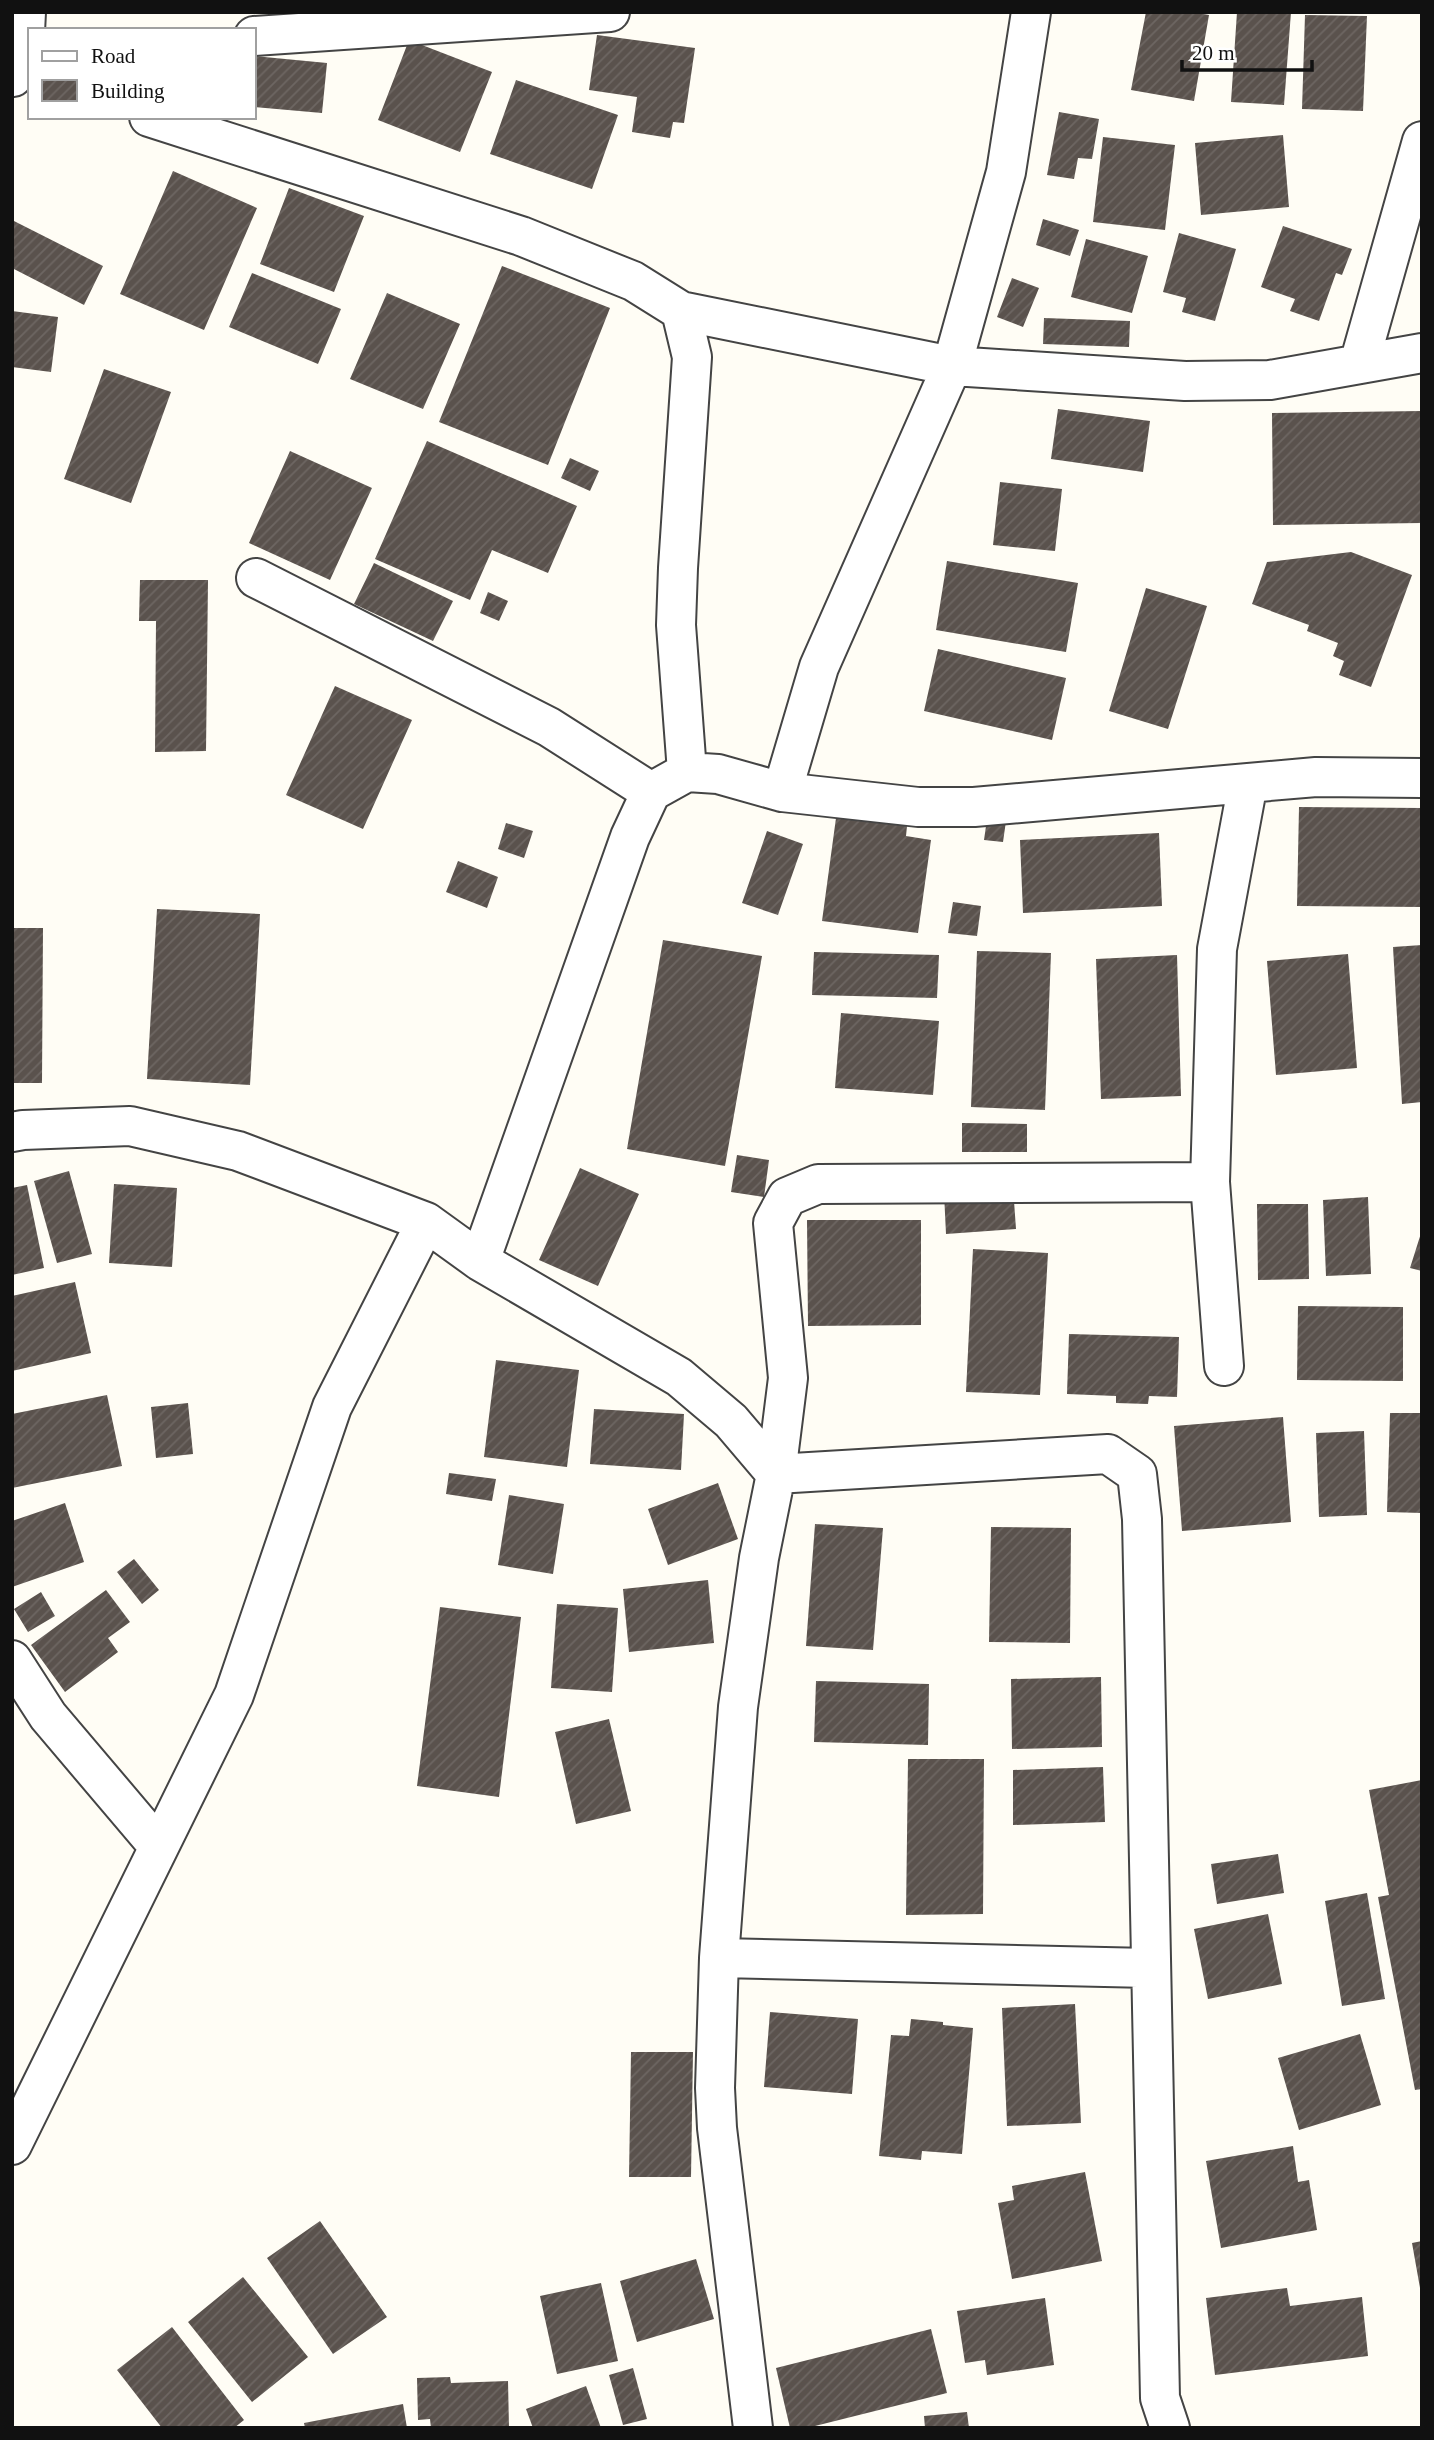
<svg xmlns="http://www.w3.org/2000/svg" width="1434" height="2440" font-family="Georgia,serif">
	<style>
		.building { fill: url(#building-hatch) }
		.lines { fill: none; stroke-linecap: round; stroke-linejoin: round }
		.minor-casing { stroke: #444; stroke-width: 42 }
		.minor { stroke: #fff; stroke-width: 38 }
	</style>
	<defs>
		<pattern id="building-hatch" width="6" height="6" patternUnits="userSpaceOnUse" patternTransform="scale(1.75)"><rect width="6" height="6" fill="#5a524d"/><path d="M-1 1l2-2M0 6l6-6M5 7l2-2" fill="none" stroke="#6d6662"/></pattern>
	</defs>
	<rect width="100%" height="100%" fill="#fffdf5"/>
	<path class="building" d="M 1146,12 L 1192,12 L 1209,15 L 1194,101 L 1131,90 Z
		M 1237,12 L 1291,12 L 1284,105 L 1231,102 Z
		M 1305,15 L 1367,16 L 1363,111 L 1302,109 Z
		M 597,35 L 695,48 L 684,123 L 673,122 L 670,138 L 632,132 L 637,97 L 589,90 Z
		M 409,40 L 492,72 L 460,152 L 378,120 Z
		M 254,56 L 327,63 L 322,113 L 254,107 Z
		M 516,80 L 618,115 L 592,189 L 490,154 Z
		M 1059,112 L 1099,119 L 1092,159 L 1078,158 L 1074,179 L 1047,175 Z
		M 1283,135 L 1289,207 L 1201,215 L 1195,143 Z
		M 1103,137 L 1175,145 L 1165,230 L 1093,222 Z
		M 173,171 L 257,208 L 204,330 L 120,294 Z
		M 289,188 L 364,216 L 334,292 L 260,264 Z
		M 1043,219 L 1079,230 L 1070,256 L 1036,245 Z
		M 12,220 L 103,266 L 84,305 L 12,268 Z
		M 1283,226 L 1352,249 L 1342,275 L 1336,273 L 1319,321 L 1290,311 L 1295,299 L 1261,287 Z
		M 1179,233 L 1236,249 L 1215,321 L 1182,312 L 1186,298 L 1163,292 Z
		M 1086,239 L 1148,256 L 1132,313 L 1071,297 Z
		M 502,266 L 610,308 L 548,465 L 439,422 Z
		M 252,273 L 341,309 L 318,364 L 229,327 Z
		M 1012,278 L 1039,288 L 1023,327 L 997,317 Z
		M 387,293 L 460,324 L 423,409 L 350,379 Z
		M 12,311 L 58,317 L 51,372 L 12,367 Z
		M 1044,318 L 1130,321 L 1129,347 L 1043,344 Z
		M 104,369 L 171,392 L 131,503 L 64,479 Z
		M 1058,409 L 1150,421 L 1143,472 L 1051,459 Z
		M 1422,411 L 1422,523 L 1273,525 L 1272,413 Z
		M 427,441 L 577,506 L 548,573 L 492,550 L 470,600 L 375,559 Z
		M 290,451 L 372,488 L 330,580 L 249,543 Z
		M 570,458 L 599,471 L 590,491 L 561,478 Z
		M 1000,482 L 1062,489 L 1055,551 L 993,545 Z
		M 1351,552 L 1412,575 L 1371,687 L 1339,675 L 1344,661 L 1333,656 L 1338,643 L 1307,631 L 1309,625 L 1252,604 L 1267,562 Z
		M 947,561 L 1078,583 L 1066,652 L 936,630 Z
		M 374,563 L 453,601 L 433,641 L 354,604 Z
		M 140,580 L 208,580 L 206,751 L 155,752 L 156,621 L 139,621 Z
		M 1146,588 L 1207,606 L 1168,729 L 1109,711 Z
		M 488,592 L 508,601 L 499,621 L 480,613 Z
		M 938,649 L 1066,678 L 1052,740 L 924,711 Z
		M 335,686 L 412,720 L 363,829 L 286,795 Z
		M 1299,807 L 1422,808 L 1422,907 L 1297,906 Z
		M 988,812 L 1007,814 L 1003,842 L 984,840 Z
		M 836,818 L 907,826 L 906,836 L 931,840 L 918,933 L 822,921 Z
		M 506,823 L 533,831 L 524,858 L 498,849 Z
		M 767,831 L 803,844 L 778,915 L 742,903 Z
		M 1159,833 L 1162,906 L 1023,913 L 1020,840 Z
		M 458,861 L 498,877 L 487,908 L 446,892 Z
		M 953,902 L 981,906 L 977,936 L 948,933 Z
		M 157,909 L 260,914 L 250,1085 L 147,1079 Z
		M 12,928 L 43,928 L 42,1083 L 12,1083 Z
		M 663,940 L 762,956 L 725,1166 L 627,1149 Z
		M 1422,945 L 1422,1102 L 1402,1104 L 1393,947 Z
		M 977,951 L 1051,953 L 1045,1110 L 971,1107 Z
		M 814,952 L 939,955 L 937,998 L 812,995 Z
		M 1348,954 L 1357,1068 L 1276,1075 L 1267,961 Z
		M 1177,955 L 1181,1096 L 1101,1099 L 1096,959 Z
		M 841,1013 L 939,1021 L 933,1095 L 835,1088 Z
		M 962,1123 L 1027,1124 L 1027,1152 L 962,1152 Z
		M 737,1155 L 769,1160 L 764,1197 L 731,1192 Z
		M 580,1168 L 639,1194 L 598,1286 L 539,1260 Z
		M 69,1171 L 92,1254 L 57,1263 L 34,1181 Z
		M 114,1184 L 177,1188 L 172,1267 L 109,1263 Z
		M 27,1185 L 44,1268 L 12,1275 L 12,1188 Z
		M 1013,1187 L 1016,1229 L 946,1234 L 944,1193 Z
		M 1368,1197 L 1371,1274 L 1326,1276 L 1323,1200 Z
		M 1257,1204 L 1308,1204 L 1309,1279 L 1258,1280 Z
		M 807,1220 L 921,1220 L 921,1325 L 808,1326 Z
		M 1422,1230 L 1422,1271 L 1410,1268 Z
		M 973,1249 L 1048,1253 L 1040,1395 L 966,1392 Z
		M 75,1282 L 91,1353 L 12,1371 L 12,1296 Z
		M 1298,1306 L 1403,1307 L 1403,1381 L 1297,1380 Z
		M 1069,1334 L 1179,1337 L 1177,1397 L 1149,1396 L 1148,1404 L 1116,1403 L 1116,1396 L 1067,1394 Z
		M 496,1360 L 579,1370 L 567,1467 L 484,1457 Z
		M 107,1395 L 122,1466 L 12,1488 L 12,1414 Z
		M 188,1403 L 193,1454 L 156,1458 L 151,1407 Z
		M 594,1409 L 684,1414 L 681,1470 L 590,1464 Z
		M 1390,1413 L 1422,1413 L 1422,1513 L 1387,1512 Z
		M 1283,1417 L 1291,1522 L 1182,1531 L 1174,1426 Z
		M 1364,1431 L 1367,1515 L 1319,1517 L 1316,1433 Z
		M 449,1473 L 496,1479 L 492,1501 L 446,1494 Z
		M 718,1483 L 738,1539 L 668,1565 L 648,1509 Z
		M 509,1495 L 564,1504 L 553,1574 L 498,1565 Z
		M 65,1503 L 84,1562 L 12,1587 L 12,1521 Z
		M 815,1524 L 883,1528 L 873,1650 L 806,1646 Z
		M 991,1527 L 1071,1528 L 1070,1643 L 989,1642 Z
		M 134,1559 L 159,1590 L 142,1604 L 117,1572 Z
		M 708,1580 L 714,1643 L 629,1652 L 623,1589 Z
		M 106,1590 L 130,1622 L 108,1638 L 118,1652 L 65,1692 L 31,1645 Z
		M 41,1592 L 55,1616 L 28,1632 L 14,1609 Z
		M 557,1604 L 618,1608 L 612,1692 L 551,1688 Z
		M 440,1607 L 521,1617 L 499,1797 L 417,1786 Z
		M 1101,1677 L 1102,1747 L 1012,1749 L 1011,1679 Z
		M 816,1681 L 929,1684 L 928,1745 L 814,1742 Z
		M 609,1719 L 631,1811 L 576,1824 L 555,1732 Z
		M 908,1759 L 984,1759 L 983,1914 L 906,1915 Z
		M 1103,1767 L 1105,1822 L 1013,1825 L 1013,1770 Z
		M 1422,1780 L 1422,2089 L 1415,2090 L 1378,1897 L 1389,1895 L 1369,1790 Z
		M 1278,1854 L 1284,1893 L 1217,1904 L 1211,1864 Z
		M 1367,1893 L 1385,1999 L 1342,2006 L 1325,1901 Z
		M 1268,1914 L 1282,1984 L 1208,1999 L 1194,1929 Z
		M 1075,2004 L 1081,2123 L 1007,2126 L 1002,2008 Z
		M 770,2012 L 858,2019 L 852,2094 L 764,2087 Z
		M 911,2019 L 943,2022 L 943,2025 L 973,2028 L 962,2154 L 922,2151 L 921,2160 L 879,2156 L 891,2035 L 909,2036 Z
		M 1360,2034 L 1381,2105 L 1299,2130 L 1278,2058 Z
		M 631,2052 L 693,2052 L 691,2177 L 629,2177 Z
		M 1293,2146 L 1298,2182 L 1309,2180 L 1317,2230 L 1221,2248 L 1206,2161 Z
		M 1085,2172 L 1102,2261 L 1012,2279 L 998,2203 L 1014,2200 L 1012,2186 Z
		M 320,2221 L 387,2317 L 333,2354 L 267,2258 Z
		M 1422,2241 L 1422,2287 L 1420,2288 L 1412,2243 Z
		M 696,2259 L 714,2319 L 637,2342 L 620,2281 Z
		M 243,2277 L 308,2357 L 252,2402 L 188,2322 Z
		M 601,2283 L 618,2361 L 557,2374 L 540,2296 Z
		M 1287,2288 L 1290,2306 L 1362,2297 L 1368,2356 L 1215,2375 L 1206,2298 Z
		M 1045,2298 L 1054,2365 L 987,2375 L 985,2360 L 965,2363 L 957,2311 Z
		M 172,2327 L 244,2420 L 234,2428 L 162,2428 L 117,2370 Z
		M 931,2329 L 947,2393 L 807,2428 L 790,2428 L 776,2368 Z
		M 633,2368 L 647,2419 L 623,2425 L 609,2375 Z
		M 450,2377 L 451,2383 L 508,2381 L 509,2428 L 431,2428 L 430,2419 L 418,2420 L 417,2378 Z
		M 586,2386 L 601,2428 L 533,2428 L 526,2409 Z
		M 403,2404 L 407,2428 L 305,2428 L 304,2423 Z
		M 967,2412 L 969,2428 L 925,2428 L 924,2416 Z"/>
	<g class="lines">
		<defs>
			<path id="minor" d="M 254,36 L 610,12
				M 13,77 L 25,32 L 26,12
				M 149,117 L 521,236 L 633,281 L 681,311 L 952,366 L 1185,381 L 1270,380 L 1422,353
				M 1359,364 L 1422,141
				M 256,578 L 549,727 L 651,792
				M 687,772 L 718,774 L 782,792 L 918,807 L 974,807 L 1316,777 L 1422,778
				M 782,792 L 819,667 L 952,366 L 1006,172 L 1031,12
				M 12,1132 L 23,1130 L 130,1126 L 238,1151 L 426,1222 L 480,1261 L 679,1377 L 731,1421 L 776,1474 L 1108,1454 L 1137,1474 L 1142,1519 L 1160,2398 L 1170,2428
				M 480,1261 L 630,837 L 651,792 L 687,772 L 676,625 L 678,568 L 692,357 L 681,311
				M 1224,1366 L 1210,1182 L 1217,949 L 1248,783
				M 12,1660 L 48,1716 L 159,1847
				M 719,1958 L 1149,1968
				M 12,2145 L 234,1695 L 332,1407 L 426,1222
				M 753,2428 L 717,2128 L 715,2088 L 719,1958 L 738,1707 L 759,1558 L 776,1474 L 788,1378 L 773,1223 L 787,1197 L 818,1184 L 1210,1182"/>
		</defs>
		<use href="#minor" class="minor-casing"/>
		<use href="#minor" class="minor"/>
	</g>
	<rect width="1434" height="2440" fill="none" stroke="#111111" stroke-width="28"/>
	<rect x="28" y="28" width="228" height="91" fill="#ffffff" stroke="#a0a0a0" stroke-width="2"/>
	<rect x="42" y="51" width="35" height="10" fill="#ffffff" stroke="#a0a0a0" stroke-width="2"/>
	<text x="91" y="63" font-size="21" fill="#111111">Road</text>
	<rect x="42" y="80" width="35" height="21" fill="url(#building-hatch)" stroke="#a0a0a0" stroke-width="2"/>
	<text x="91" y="98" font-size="21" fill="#111111">Building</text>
	<path d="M1182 60v10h130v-10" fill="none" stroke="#111111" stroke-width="3.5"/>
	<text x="1192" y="60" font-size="21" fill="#111111" stroke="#ffffff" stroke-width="5" paint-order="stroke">20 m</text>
</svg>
